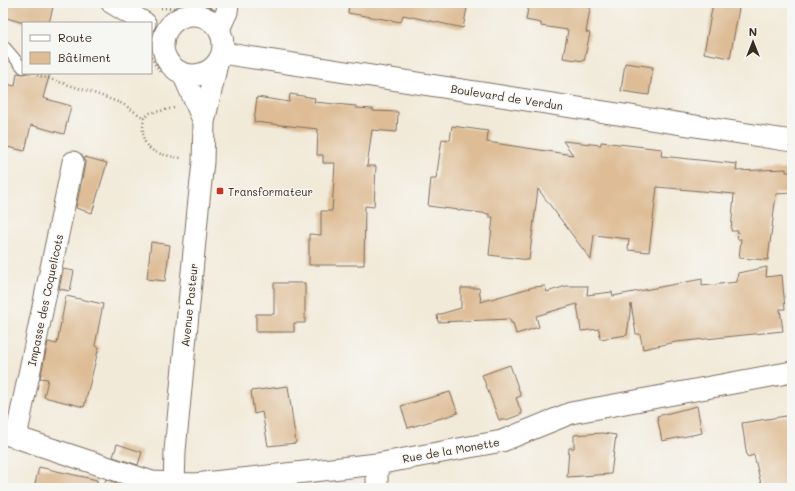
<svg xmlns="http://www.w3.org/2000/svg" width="795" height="491" font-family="Mali,sans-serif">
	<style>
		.building { fill: #debd96 }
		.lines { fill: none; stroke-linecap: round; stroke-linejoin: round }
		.lane-casing { stroke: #7b6d5f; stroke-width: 12 }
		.street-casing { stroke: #7b6d5f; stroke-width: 23 }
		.path { stroke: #7b6d5f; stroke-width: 2.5; stroke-dasharray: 1 3; stroke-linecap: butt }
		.lane { stroke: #fff; stroke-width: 10 }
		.street { stroke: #fff; stroke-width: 21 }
		.poi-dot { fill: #c8321e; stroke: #f6f6f2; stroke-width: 1.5 }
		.labels { text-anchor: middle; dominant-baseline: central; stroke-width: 3; stroke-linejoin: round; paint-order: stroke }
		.street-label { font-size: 11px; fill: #3b2a1e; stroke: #f6f6f2 }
		.poi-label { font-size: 11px; fill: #3b2a1e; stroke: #f6f6f2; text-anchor: start }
	</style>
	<rect width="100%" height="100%" fill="#f6f6f2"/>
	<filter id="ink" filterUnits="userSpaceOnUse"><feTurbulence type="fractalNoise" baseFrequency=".025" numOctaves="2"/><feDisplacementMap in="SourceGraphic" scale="8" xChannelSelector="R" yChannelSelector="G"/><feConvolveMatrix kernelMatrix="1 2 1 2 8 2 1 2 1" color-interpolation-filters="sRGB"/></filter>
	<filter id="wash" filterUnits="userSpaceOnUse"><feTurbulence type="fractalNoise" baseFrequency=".012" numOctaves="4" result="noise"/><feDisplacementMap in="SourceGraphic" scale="16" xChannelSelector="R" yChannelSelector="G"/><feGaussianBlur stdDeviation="0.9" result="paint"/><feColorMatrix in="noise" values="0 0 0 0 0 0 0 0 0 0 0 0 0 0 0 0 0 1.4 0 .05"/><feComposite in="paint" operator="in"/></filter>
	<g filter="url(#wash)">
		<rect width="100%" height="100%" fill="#f2ead9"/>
		<g id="blocks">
			<path class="building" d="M 3,3 L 54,3 L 49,23 L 24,23 L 3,17 Z
				M 349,3 L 468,3 L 463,28 L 403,15 L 401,22 L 348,13 Z
				M 529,3 L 591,3 L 586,32 L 590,33 L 584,61 L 563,58 L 568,30 L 541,26 L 541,23 L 526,20 Z
				M 713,3 L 739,8 L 730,58 L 704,53 Z
				M 625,63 L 653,67 L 649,95 L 621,91 Z
				M 17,73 L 24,74 L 27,73 L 50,73 L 43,98 L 71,106 L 64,134 L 31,125 L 25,151 L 3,146 L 3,83 L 15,86 Z
				M 290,94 L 315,98 L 314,102 L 356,106 L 356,108 L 373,109 L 373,111 L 398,112 L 397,132 L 372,130 L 367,166 L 376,166 L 374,207 L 365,206 L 364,265 L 309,265 L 309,234 L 321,235 L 321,211 L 332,211 L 335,163 L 323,163 L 323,155 L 317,155 L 318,129 L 254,122 L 257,97 L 289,102 Z
				M 452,126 L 488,131 L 487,142 L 573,155 L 563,141 L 601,145 L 601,142 L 662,149 L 661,156 L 737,164 L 736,171 L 786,169 L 786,172 L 792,172 L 792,193 L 776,194 L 768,260 L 739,258 L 741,239 L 737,239 L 738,231 L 731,231 L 734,194 L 657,187 L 649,252 L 628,250 L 629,239 L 594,235 L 591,260 L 538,189 L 529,260 L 489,255 L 493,217 L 489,217 L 489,214 L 428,206 L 431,179 L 436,179 L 442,139 L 450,140 Z
				M 85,157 L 107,163 L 92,213 L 76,208 L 85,164 Z
				M 151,242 L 170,245 L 165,281 L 147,279 Z
				M 767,267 L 766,277 L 782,275 L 785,309 L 780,309 L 783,331 L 676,342 L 643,349 L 640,334 L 636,334 L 631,304 L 627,335 L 600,339 L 599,329 L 581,331 L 577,304 L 536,316 L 539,327 L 516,334 L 513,323 L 511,323 L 510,319 L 438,322 L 437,315 L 461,308 L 461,288 L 479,288 L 481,302 L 533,287 L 545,286 L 547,292 L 566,286 L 588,286 L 587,295 L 612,292 L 613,296 L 702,279 L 702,286 L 737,282 L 738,273 Z
				M 63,269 L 74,271 L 70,291 L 59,289 Z
				M 274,283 L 305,283 L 305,323 L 294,323 L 294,332 L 256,332 L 256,314 L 274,314 Z
				M 66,296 L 103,304 L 95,346 L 99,347 L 84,407 L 44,397 L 48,379 L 40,378 L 48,342 L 57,344 Z
				M 510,365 L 521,396 L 516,398 L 522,414 L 506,420 L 499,420 L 482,375 Z
				M 288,386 L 296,443 L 268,446 L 262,412 L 254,414 L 251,391 Z
				M 450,392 L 458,413 L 408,428 L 401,406 Z
				M 697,406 L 702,433 L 662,441 L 657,416 Z
				M 792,415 L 792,488 L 762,488 L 754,455 L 747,457 L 742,423 Z
				M 602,433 L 616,435 L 611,474 L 567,477 L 569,448 L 574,448 L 574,435 Z
				M 117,444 L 142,452 L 138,465 L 113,457 Z
				M 39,467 L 97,480 L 97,488 L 34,488 Z
				M 106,479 L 130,488 L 103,488 Z"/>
		</g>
	</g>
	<g filter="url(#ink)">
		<use href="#blocks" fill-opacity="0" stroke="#7b6d5f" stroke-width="1"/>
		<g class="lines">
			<defs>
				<path id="lane" d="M 3,47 L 5,47 L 23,68"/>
				<path id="street" d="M 112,3 L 145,23
					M163 45a30 30 0 1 1 60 0a30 30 0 1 1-60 0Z
					M 219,29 L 227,12 L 228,3
					M 222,53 L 792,141
					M 183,74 L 204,122
					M 3,433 L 152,482 L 195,484 L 377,464 L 502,441 L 571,413 L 792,372
					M 16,437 L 73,162
					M 174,488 L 175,451 L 198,209 L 203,162 L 204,122 L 217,64
					M 377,488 L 377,464"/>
			</defs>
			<use href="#lane" class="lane-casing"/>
			<use href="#street" class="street-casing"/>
			<path class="path" d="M 161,8 L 176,8 L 187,3
				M 151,57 L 161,74
				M 37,75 L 91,92 L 123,104 L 144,118
				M 174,108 L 150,113 L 144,118 C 139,151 152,153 181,158"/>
			<use href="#lane" class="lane"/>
			<use href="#street" class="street"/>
		</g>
	</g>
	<rect class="poi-dot" x="216" y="187" width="8" height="8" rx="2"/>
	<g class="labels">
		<g class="street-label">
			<text transform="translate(507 97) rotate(9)">Boulevard de Verdun</text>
			<text transform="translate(45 300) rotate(-78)">Impasse des Coquelicots</text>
			<text transform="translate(189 305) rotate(-84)">Avenue Pasteur</text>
			<text transform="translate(451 450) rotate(-10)">Rue de la Monette</text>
		</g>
		<g class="poi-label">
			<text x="228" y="191">Transformateur</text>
		</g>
	</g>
	<rect width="795" height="491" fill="none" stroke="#f6f6f2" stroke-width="16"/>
	<rect x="22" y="22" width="130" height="52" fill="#f6f6f2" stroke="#aba49d"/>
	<rect x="30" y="35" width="20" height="6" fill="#ffffff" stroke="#aba49d"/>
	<text x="58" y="42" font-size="12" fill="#3b2a1e">Route</text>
	<rect x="30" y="52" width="20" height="12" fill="#debd96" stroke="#aba49d"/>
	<text x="58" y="62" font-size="12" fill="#3b2a1e">Bâtiment</text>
	<g transform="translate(753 42)" stroke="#f6f6f2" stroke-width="3" paint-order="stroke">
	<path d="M0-3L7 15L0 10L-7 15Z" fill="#3b2a1e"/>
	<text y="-6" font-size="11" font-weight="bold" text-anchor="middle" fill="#3b2a1e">N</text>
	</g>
</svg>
